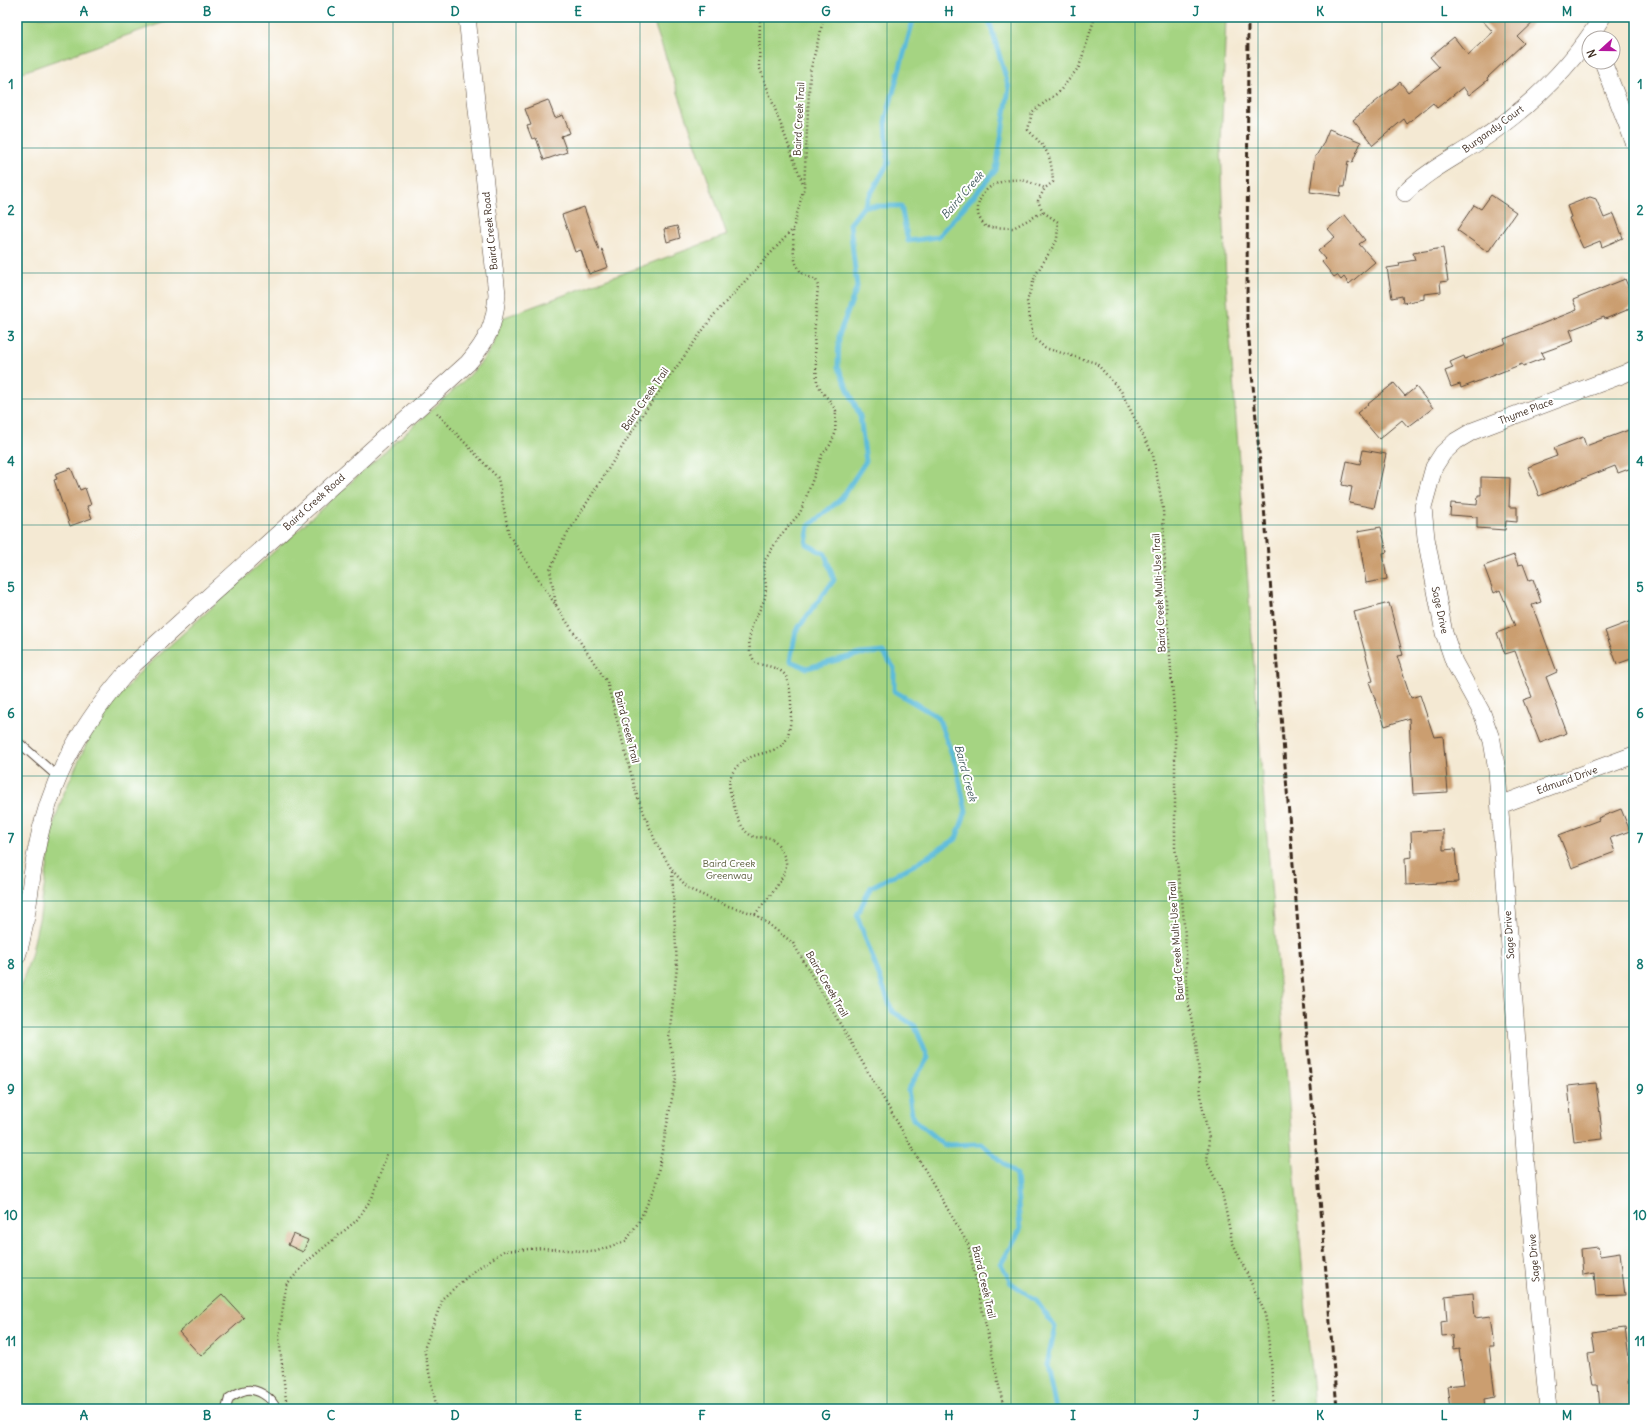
<svg xmlns="http://www.w3.org/2000/svg" width="1651" height="1426" font-family="Delius,sans-serif">
	<style>
		.green { fill: #a5d482; stroke: #707f50 }
		.lines { fill: none; stroke-linecap: round; stroke-linejoin: round }
		.stream { stroke: #5bbbda; stroke-width: 5 }
		.building { fill: #cb9e70 }
		.service-casing { stroke: #574739; stroke-width: 10 }
		.minor-casing { stroke: #574739; stroke-width: 18 }
		.path { stroke: #574739; stroke-width: 2.5; stroke-dasharray: 1 3; stroke-linecap: butt }
		.service { stroke: #fff; stroke-width: 8 }
		.minor { stroke: #fff; stroke-width: 17 }
		.rail { stroke: #3b2a1e; stroke-width: 3; stroke-dasharray: 6 3; stroke-linecap: butt }
		.grid { fill: none; stroke: #0f766e; stroke-width: 1; stroke-opacity: 0.55 }
		.labels { text-anchor: middle; dominant-baseline: central; stroke-width: 4; stroke-linejoin: round; paint-order: stroke }
		.street-label { font-size: 10px; fill: #3b2a1e; stroke: #fff }
		.park-label { font-size: 10px; fill: #5b5d3c; stroke: #fff }
		.water-label { font-size: 11px; font-style: italic; fill: #465d60; stroke: #fff }
		.neatline { fill: none; stroke: #0f766e; stroke-width: 1.5 }
		.grid-label { font-size: 13px; text-anchor: middle; font-weight: bold; fill: #0f766e }
	</style>
	<rect width="100%" height="100%" fill="#fff"/>
	<filter id="ink" filterUnits="userSpaceOnUse"><feTurbulence type="fractalNoise" baseFrequency=".025" numOctaves="2"/><feDisplacementMap in="SourceGraphic" scale="8" xChannelSelector="R" yChannelSelector="G"/><feConvolveMatrix kernelMatrix="1 2 1 2 8 2 1 2 1" color-interpolation-filters="sRGB"/></filter>
	<filter id="wash" filterUnits="userSpaceOnUse"><feTurbulence type="fractalNoise" baseFrequency=".012" numOctaves="4" result="noise"/><feDisplacementMap in="SourceGraphic" scale="16" xChannelSelector="R" yChannelSelector="G"/><feGaussianBlur stdDeviation="0.9" result="paint"/><feColorMatrix in="noise" values="0 0 0 0 0 0 0 0 0 0 0 0 0 0 0 0 0 1.4 0 .05"/><feComposite in="paint" operator="in"/></filter>
	<g filter="url(#wash)">
		<rect width="100%" height="100%" fill="#f4e9d3"/>
		<path class="green" d="M 17,17 L 179,17 L 17,74 Z
			M 652,17 L 1226,17 L 1221,145 L 1226,282 L 1262,776 L 1314,1409 L 17,1409 L 17,997 L 31,956 L 40,915 L 54,823 L 64,793 L 94,727 L 138,674 L 469,376 C 489,354 494,347 502,318 L 727,235 Z"/>
		<g class="lines">
			<path class="stream" d="M 988,17 L 1009,88 L 996,170 L 938,237 L 908,241 L 901,206 L 864,206 L 850,224 L 857,287 L 839,335 L 838,367 L 860,416 L 866,461 L 841,499 L 809,526 L 806,544 L 825,554 L 834,580 L 796,631 L 790,661 L 807,668 L 860,654 L 883,652 L 894,668 L 894,691 L 938,717 L 956,765 L 966,811 L 956,839 L 914,865 L 871,887 L 857,915 L 892,1011 L 915,1026 L 928,1058 L 908,1090 L 913,1119 L 944,1145 L 982,1144 L 1016,1175 L 1020,1230 L 1001,1264 L 1011,1283 L 1035,1299 L 1055,1327 L 1047,1365 L 1056,1409
				M 864,206 L 888,163 L 886,118 L 914,17"/>
		</g>
		<g id="blocks">
			<path class="building" d="M 1479,17 L 1539,17 L 1518,37 L 1524,43 L 1487,78 L 1488,80 L 1469,95 L 1463,87 L 1437,108 L 1433,103 L 1407,124 L 1404,119 L 1373,145 L 1353,120 L 1400,82 L 1408,92 L 1439,67 L 1430,57 L 1454,37 L 1468,55 L 1493,32 Z
				M 548,100 L 555,118 L 563,115 L 570,133 L 561,136 L 567,152 L 544,160 L 536,138 L 532,139 L 527,126 L 531,125 L 525,109 Z
				M 1329,129 L 1361,142 L 1352,163 L 1348,161 L 1344,187 L 1341,187 L 1340,196 L 1310,192 L 1315,156 L 1316,156 L 1323,144 Z
				M 1491,195 L 1516,212 L 1488,252 L 1457,230 L 1474,205 L 1481,209 Z
				M 1590,197 L 1596,199 L 1604,218 L 1614,214 L 1623,238 L 1602,247 L 1600,241 L 1583,248 L 1569,218 L 1571,217 L 1567,206 Z
				M 584,207 L 599,250 L 602,249 L 608,267 L 589,274 L 581,250 L 575,252 L 562,215 Z
				M 1345,215 L 1365,240 L 1359,244 L 1375,262 L 1349,284 L 1344,277 L 1341,280 L 1337,275 L 1334,277 L 1322,262 L 1325,259 L 1318,251 L 1335,237 L 1328,229 Z
				M 677,226 L 680,238 L 667,242 L 664,229 Z
				M 1443,248 L 1448,281 L 1440,282 L 1441,292 L 1424,294 L 1424,299 L 1403,303 L 1402,296 L 1392,298 L 1387,268 L 1400,266 L 1399,263 L 1415,260 L 1413,253 Z
				M 1625,279 L 1634,301 L 1634,306 L 1627,309 L 1627,310 L 1605,319 L 1604,317 L 1570,330 L 1574,341 L 1541,353 L 1544,358 L 1523,366 L 1522,364 L 1461,388 L 1460,384 L 1451,387 L 1445,371 L 1453,368 L 1450,362 L 1464,356 L 1465,359 L 1506,343 L 1504,339 L 1577,310 L 1573,300 Z
				M 1394,383 L 1405,396 L 1416,387 L 1433,408 L 1408,427 L 1402,420 L 1379,439 L 1357,413 Z
				M 1634,428 L 1634,467 L 1618,473 L 1615,466 L 1539,496 L 1528,467 L 1557,456 L 1554,448 L 1583,437 L 1586,446 Z
				M 1363,450 L 1386,454 L 1374,508 L 1349,503 L 1352,487 L 1342,485 L 1347,461 L 1360,464 Z
				M 71,468 L 80,490 L 85,488 L 91,505 L 87,506 L 92,518 L 70,526 L 54,480 L 57,479 L 55,474 Z
				M 1481,477 L 1510,478 L 1509,507 L 1517,507 L 1517,522 L 1506,521 L 1505,530 L 1477,528 L 1477,517 L 1450,515 L 1451,503 L 1477,505 L 1478,495 L 1481,495 Z
				M 1381,527 L 1387,552 L 1383,553 L 1387,579 L 1366,583 L 1358,531 Z
				M 1514,555 L 1518,565 L 1523,564 L 1529,580 L 1533,579 L 1541,602 L 1532,605 L 1557,672 L 1546,677 L 1567,733 L 1540,743 L 1523,700 L 1532,697 L 1515,651 L 1505,654 L 1497,633 L 1515,626 L 1500,590 L 1494,593 L 1484,566 Z
				M 1389,603 L 1403,655 L 1397,656 L 1411,698 L 1420,695 L 1434,737 L 1443,736 L 1448,792 L 1413,794 L 1409,718 L 1385,726 L 1369,682 L 1373,681 L 1354,612 Z
				M 1634,620 L 1634,658 L 1617,664 L 1605,631 Z
				M 1621,809 L 1630,831 L 1610,838 L 1615,852 L 1572,868 L 1559,835 L 1599,820 L 1598,818 Z
				M 1443,830 L 1443,850 L 1455,849 L 1458,882 L 1406,885 L 1405,858 L 1412,857 L 1411,832 Z
				M 1596,1083 L 1603,1139 L 1574,1142 L 1568,1086 Z
				M 293,1234 L 308,1240 L 303,1252 L 288,1245 Z
				M 1598,1247 L 1600,1256 L 1620,1253 L 1625,1295 L 1596,1296 L 1594,1273 L 1583,1275 L 1581,1249 Z
				M 1473,1293 L 1475,1318 L 1490,1316 L 1494,1346 L 1489,1346 L 1495,1397 L 1484,1399 L 1485,1409 L 1450,1409 L 1447,1386 L 1464,1384 L 1459,1349 L 1453,1350 L 1452,1335 L 1442,1336 L 1441,1322 L 1447,1321 L 1445,1296 Z
				M 222,1294 L 244,1318 L 201,1356 L 179,1332 Z
				M 1625,1328 L 1632,1380 L 1627,1381 L 1630,1409 L 1600,1409 L 1598,1385 L 1593,1385 L 1588,1354 L 1595,1353 L 1592,1332 Z"/>
		</g>
	</g>
	<g filter="url(#ink)">
		<use href="#blocks" fill-opacity="0" stroke="#574739" stroke-width="1"/>
		<g class="lines">
			<defs>
				<path id="service" d="M 17,741 L 58,777
					M 226,1409 L 229,1398 C 233,1396 238,1392 243,1391 C 255,1386 273,1398 276,1409"/>
				<path id="minor" d="M 1603,62 L 1634,142
					M 1405,193 C 1426,172 1450,160 1475,144 C 1525,111 1571,68 1602,17
					M 1500,805 L 1634,755
					M 17,956 C 28,922 29,887 36,852 C 50,776 83,721 134,664 L 468,363 C 488,340 495,324 497,294 L 467,17
					M 1548,1409 L 1529,1206 L 1497,771 L 1492,741 L 1482,713 L 1454,662 L 1444,633 L 1426,538 L 1423,507 L 1434,467 L 1443,453 L 1456,441 L 1473,431 L 1624,374 L 1634,369"/>
			</defs>
			<use href="#service" class="service-casing"/>
			<use href="#minor" class="minor-casing"/>
			<path class="path" d="M 760,17 L 759,66 L 803,184
				M 1095,17 L 1079,67 L 1059,92 L 1032,112 L 1028,130 C 1048,150 1051,154 1053,182 L 1045,188 C 1038,186 1029,181 1021,180 C 999,178 976,189 978,214 C 979,218 983,224 986,227 L 1013,228 L 1043,212 L 1058,222 L 1057,240 L 1035,276 L 1027,301 L 1033,337 L 1045,348 L 1096,363 L 1121,391 L 1153,455 L 1163,509 L 1166,603 L 1175,723 L 1175,847 L 1182,899 L 1186,949 L 1187,996 L 1196,1043 L 1202,1105 L 1209,1138 L 1207,1162 L 1222,1192 L 1232,1241 L 1265,1313 L 1271,1361 L 1274,1409
				M 1043,212 L 1038,201 L 1045,188
				M 437,413 L 498,478 L 509,535 L 607,682 L 636,793 L 656,843 L 672,870 L 689,889 L 725,905 L 755,914 L 793,943 L 968,1244 L 1004,1409
				M 556,605 L 550,570 L 564,539 L 643,414 L 713,316 L 793,229 L 804,187 L 810,72 L 824,17
				M 755,914 C 765,902 783,882 786,866 C 787,860 783,854 780,849 C 779,845 775,840 770,838 C 766,837 760,838 755,837 C 742,834 736,814 733,803 C 731,795 727,784 731,776 C 742,750 770,757 783,744 C 794,734 793,686 785,675 C 778,666 764,666 755,663 L 750,652 L 749,640 L 752,626 L 765,598 L 766,586 L 764,573 L 765,560 L 780,536 L 800,513 L 822,455 L 830,445 L 835,434 L 836,411 L 830,401 L 822,392 L 817,382 L 814,336 L 818,286 L 816,280 C 812,278 805,276 802,273 C 791,262 794,243 793,229
				M 286,1400 L 279,1338 L 286,1285 L 310,1259 L 356,1221 L 372,1198 L 387,1154
				M 437,1409 L 424,1349 L 443,1298 L 475,1270 L 504,1251 L 542,1248 L 594,1252 L 626,1241 L 638,1223 L 655,1188 L 676,1077 L 669,1037 L 677,967 L 672,871"/>
			<use href="#service" class="service"/>
			<use href="#minor" class="minor"/>
			<path class="rail" d="M 1248,17 L 1247,318 L 1266,530 L 1337,1409"/>
		</g>
	</g>
	<path class="grid" d="M 146,17 L 146,1409M 269,17 L 269,1409M 393,17 L 393,1409M 516,17 L 516,1409M 640,17 L 640,1409M 764,17 L 764,1409M 887,17 L 887,1409M 1011,17 L 1011,1409M 1135,17 L 1135,1409M 1258,17 L 1258,1409M 1382,17 L 1382,1409M 1505,17 L 1505,1409M 17,148 L 1634,148M 17,273 L 1634,273M 17,399 L 1634,399M 17,525 L 1634,525M 17,650 L 1634,650M 17,776 L 1634,776M 17,901 L 1634,901M 17,1027 L 1634,1027M 17,1153 L 1634,1153M 17,1278 L 1634,1278"/>
	<g class="labels">
		<g class="street-label">
			<text transform="translate(799 119) rotate(-87)">Baird Creek Trail</text>
			<text transform="translate(1493 129) rotate(-36)">Burgandy Court</text>
			<text transform="translate(490 231) rotate(-96)">Baird Creek Road</text>
			<text transform="translate(645 399) rotate(-55)">Baird Creek Trail</text>
			<text transform="translate(1526 411) rotate(-21)">Thyme Place</text>
			<text transform="translate(314 502) rotate(-42)">Baird Creek Road</text>
			<text transform="translate(1159 593) rotate(-93)">Baird Creek Multi-Use Trail</text>
			<text transform="translate(1440 610) rotate(78)">Sage Drive</text>
			<text transform="translate(627 727) rotate(76)">Baird Creek Trail</text>
			<text transform="translate(1567 780) rotate(-20)">Edmund Drive</text>
			<text transform="translate(1509 935) rotate(-94)">Sage Drive</text>
			<text transform="translate(1176 941) rotate(-94)">Baird Creek Multi-Use Trail</text>
			<text transform="translate(827 984) rotate(60)">Baird Creek Trail</text>
			<text transform="translate(1534 1258) rotate(-95)">Sage Drive</text>
			<text transform="translate(984 1282) rotate(77)">Baird Creek Trail</text>
		</g>
		<g class="park-label">
			<text x="729" y="863">Baird Creek<tspan x="729" dy="12">Greenway</tspan></text>
		</g>
		<g class="water-label">
			<text transform="translate(962 195) rotate(-49)">Baird Creek</text>
			<text transform="translate(966 773) rotate(75)">Baird Creek</text>
		</g>
	</g>
	<rect width="1651" height="1426" fill="none" stroke="#fff" stroke-width="44"/>
	<g transform="translate(1601 50) rotate(249)"><circle r="19" fill="#ffffff" stroke="#b1aaa5"/>
	<path d="M0-3L7 15L0 10L-7 15Z" fill="#b5179e"/>
	<text y="-6" font-size="11" font-weight="bold" text-anchor="middle" fill="#3b2a1e">N</text>
	</g>
	<rect x="22" y="22" width="1607" height="1382" class="neatline"/>
	<g class="grid-label">
		<text x="84" y="16">A</text>
		<text x="207" y="16">B</text>
		<text x="331" y="16">C</text>
		<text x="455" y="16">D</text>
		<text x="578" y="16">E</text>
		<text x="702" y="16">F</text>
		<text x="826" y="16">G</text>
		<text x="949" y="16">H</text>
		<text x="1073" y="16">I</text>
		<text x="1196" y="16">J</text>
		<text x="1320" y="16">K</text>
		<text x="1444" y="16">L</text>
		<text x="1567" y="16">M</text>
		<text x="11" y="89">1</text>
		<text x="1640" y="89">1</text>
		<text x="11" y="215">2</text>
		<text x="1640" y="215">2</text>
		<text x="11" y="341">3</text>
		<text x="1640" y="341">3</text>
		<text x="11" y="466">4</text>
		<text x="1640" y="466">4</text>
		<text x="11" y="592">5</text>
		<text x="1640" y="592">5</text>
		<text x="11" y="718">6</text>
		<text x="1640" y="718">6</text>
		<text x="11" y="843">7</text>
		<text x="1640" y="843">7</text>
		<text x="11" y="969">8</text>
		<text x="1640" y="969">8</text>
		<text x="11" y="1094">9</text>
		<text x="1640" y="1094">9</text>
		<text x="11" y="1220">10</text>
		<text x="1640" y="1220">10</text>
		<text x="11" y="1346">11</text>
		<text x="1640" y="1346">11</text>
		<text x="84" y="1420">A</text>
		<text x="207" y="1420">B</text>
		<text x="331" y="1420">C</text>
		<text x="455" y="1420">D</text>
		<text x="578" y="1420">E</text>
		<text x="702" y="1420">F</text>
		<text x="826" y="1420">G</text>
		<text x="949" y="1420">H</text>
		<text x="1073" y="1420">I</text>
		<text x="1196" y="1420">J</text>
		<text x="1320" y="1420">K</text>
		<text x="1444" y="1420">L</text>
		<text x="1567" y="1420">M</text>
	</g>
</svg>
